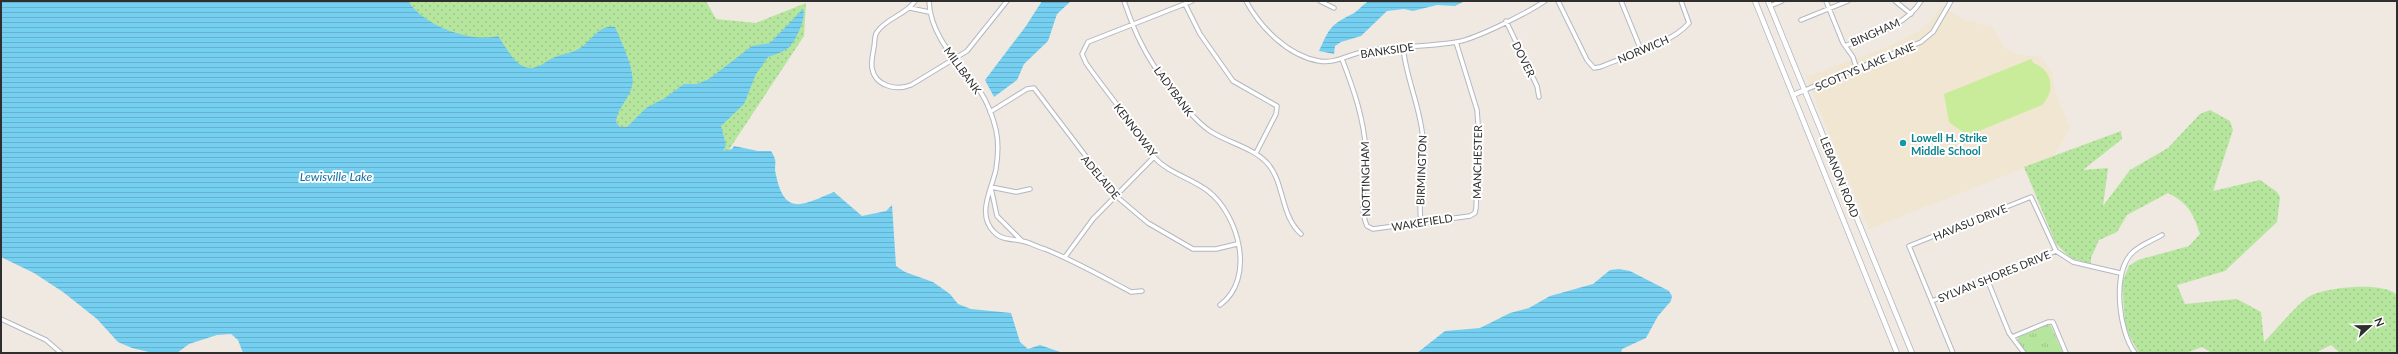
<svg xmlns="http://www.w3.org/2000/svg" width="2398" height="354" font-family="Lato,sans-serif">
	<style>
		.education { fill: #f0e6d1 }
		.grass { fill: url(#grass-dots) }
		.park { fill: url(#park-tufts) }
		.pitch { fill: #c9ec9a }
		.water { fill: url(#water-rules) }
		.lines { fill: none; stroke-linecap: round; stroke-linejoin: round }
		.street-casing { stroke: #b4b7c1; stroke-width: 5.5 }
		.secondary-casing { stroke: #b4b7c1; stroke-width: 6 }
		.street { stroke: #fff; stroke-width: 3.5 }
		.secondary { stroke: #fff; stroke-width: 4.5 }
		.culture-dot { fill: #0f9aa8; stroke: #fff; stroke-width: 1.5 }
		.labels { text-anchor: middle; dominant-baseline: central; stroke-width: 4; stroke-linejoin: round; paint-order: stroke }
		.street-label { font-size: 11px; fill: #2e2e2e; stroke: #fff }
		.culture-label { font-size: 11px; font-weight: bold; fill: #0d838f; stroke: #fff; text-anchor: start }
		.water-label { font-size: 12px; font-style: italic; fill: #0d6fa3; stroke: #fff }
	</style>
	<defs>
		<pattern id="grass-dots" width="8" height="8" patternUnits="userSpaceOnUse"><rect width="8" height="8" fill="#b6e59e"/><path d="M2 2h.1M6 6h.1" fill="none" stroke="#9dc588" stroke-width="1.8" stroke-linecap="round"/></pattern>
		<pattern id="park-tufts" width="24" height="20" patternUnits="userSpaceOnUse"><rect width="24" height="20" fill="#b6e59e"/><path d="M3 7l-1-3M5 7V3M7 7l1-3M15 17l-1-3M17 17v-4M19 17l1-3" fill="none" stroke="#9dc588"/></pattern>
		<pattern id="water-rules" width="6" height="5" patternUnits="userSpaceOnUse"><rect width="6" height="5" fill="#75cff0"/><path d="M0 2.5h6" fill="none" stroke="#66b2ce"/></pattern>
	</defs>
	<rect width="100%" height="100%" fill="#efe9e1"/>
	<path class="education" d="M 1941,6 L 1964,20 L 1992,27 L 2005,48 L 2016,54 L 2041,57 L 2052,72 L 2055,92 L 2070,128 L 2054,156 L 1869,229 L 1806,77 L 1887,47 L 1919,31 L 1931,21 Z"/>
	<path class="grass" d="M 95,1 L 706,1 L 716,19 L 756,23 L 806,3 L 804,36 L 697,198 Z
		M 2210,110 L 2230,121 L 2233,130 L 2213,191 L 2260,180 L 2277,192 L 2280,197 L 2277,222 L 2225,271 L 2177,285 L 2185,304 L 2237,299 L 2261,312 L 2264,342 C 2275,331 2299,302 2310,296 C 2326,287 2384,281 2397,295 L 2397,353 L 2340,353 L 2331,345 L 2315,353 L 2212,353 L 2202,347 L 2186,353 L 2139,353 L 2129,335 L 2125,323 L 2122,283 L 2129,266 L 2138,260 L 2189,246 L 2200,234 C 2193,213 2189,204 2168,193 L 2127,215 L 2117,232 L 2099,240 L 2091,258 L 2091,264 L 2071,258 L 2056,244 L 2024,167 L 2121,131 L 2122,139 L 2083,170 L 2108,168 L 2103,206 L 2130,170 L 2168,148 L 2200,114 Z"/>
	<path class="park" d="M 2050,324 L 2063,353 L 2026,353 L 2018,341 L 2018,337 Z"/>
	<path class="pitch" d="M 2031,59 C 2033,64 2037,64 2041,67 C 2054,77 2053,93 2042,105 L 1974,133 L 1964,133 L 1949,122 L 1944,94 Z"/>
	<path class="water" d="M 1,1 L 408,1 C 424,26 470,43 498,36 C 507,48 517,73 536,67 C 543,65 549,59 555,57 C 565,53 575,53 583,46 C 594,37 600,25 615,27 C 621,41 636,71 632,86 C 629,100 617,108 616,122 L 620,127 L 627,127 L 646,108 L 665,98 L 684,84 L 697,84 L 709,79 L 752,46 L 770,43 L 803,9 C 807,17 795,43 788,48 C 782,53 775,54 768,57 L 756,74 L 744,104 L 721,126 L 726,145 L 723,151 L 732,149 L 734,146 L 758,151 L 771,151 C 779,164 773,163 776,175 C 785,218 804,204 834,192 L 862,216 L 886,211 L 892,205 L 896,266 L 905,272 L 933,282 L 950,294 L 958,304 L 971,309 L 1011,313 L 1020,342 L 1028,349 L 1040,345 L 1063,353 L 243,353 L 238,340 L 231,334 L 217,335 L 189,344 L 177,353 L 153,353 L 132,348 L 118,342 L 97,319 L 63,292 L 34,273 L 1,257 Z
		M 1042,1 L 1071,1 L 1057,14 L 1048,41 L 1024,64 L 1017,80 L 994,97 L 985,80 L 1026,26 Z
		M 1369,1 L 1465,1 L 1455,6 L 1437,5 L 1413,11 L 1404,9 L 1387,11 L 1361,36 L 1341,42 L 1335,46 L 1334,54 L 1319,51 C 1330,26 1331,25 1354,13 C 1359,10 1363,4 1369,1 Z
		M 1619,269 L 1630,271 L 1669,291 L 1672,296 L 1671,301 L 1658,316 L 1646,338 L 1622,349 L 1621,353 L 1417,353 L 1445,331 L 1480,328 L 1510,313 L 1529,308 L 1550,296 L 1593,284 L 1610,270 Z"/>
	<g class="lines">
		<defs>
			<path id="street" d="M 915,1 C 906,15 886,18 877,32 C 874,36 875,42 874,47 C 873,53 871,61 872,68 C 875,86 896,91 911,85 L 967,51 L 1007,1
				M 929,1 C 930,37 960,64 980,91 C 987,102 993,117 996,130 C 999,143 998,156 996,169 C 992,189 976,214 994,232 C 1001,240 1013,239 1022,241 C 1029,242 1037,247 1045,249 C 1075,261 1103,277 1131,292 L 1142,291
				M 1124,1 C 1129,15 1134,30 1141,43 C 1153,68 1188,116 1210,131 C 1228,143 1253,147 1268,164 C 1285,184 1280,215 1301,234
				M 1192,1 L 1088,42 L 1082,54 L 1086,63 C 1102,86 1120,108 1137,131 C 1142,139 1147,149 1154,157 C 1168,173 1191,178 1208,191 C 1239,215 1256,279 1220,305
				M 1246,1 C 1260,27 1288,56 1319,61 C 1336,64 1349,54 1366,51 C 1396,46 1427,47 1457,42 C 1478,38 1527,13 1545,1
				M 1320,1 L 1334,8
				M 1558,1 L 1587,60 L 1594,68 L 1600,67 C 1626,56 1671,44 1689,23 L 1681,1
				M 1621,1 L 1641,50
				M 1826,1 L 1843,43 L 1853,57 L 1857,70
				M 1895,1 L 1911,14
				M 1185,4 L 1200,34 L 1233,81 L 1277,106 L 1276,114 L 1256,153
				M 1770,6 L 1782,1
				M 910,8 L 929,12
				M 1801,20 L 1848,1
				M 1506,21 L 1537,86 L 1539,97
				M 1845,46 C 1871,35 1905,27 1921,1
				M 1403,47 C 1406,79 1421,108 1423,140 C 1426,168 1417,195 1421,223
				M 1342,59 C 1354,90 1364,119 1366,152 C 1368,175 1357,203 1367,226 L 1373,229 L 1470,216 L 1475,213 L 1476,208 L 1479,137 L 1477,110 L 1456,42
				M 1805,90 L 1921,42 L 1933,32 L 1951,1
				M 990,112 L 1027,89 L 1034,88 L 1116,196 L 1148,223 L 1193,249 L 1216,249 L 1237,244
				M 991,187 L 1016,192 L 1030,189
				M 991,188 L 997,216 L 1022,241
				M 1065,257 L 1093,219 L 1154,157
				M 1987,279 L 2009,333 L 2024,353
				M 1932,301 L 2056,251
				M 1,319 L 46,340 L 61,353
				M 2012,337 L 2048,322 L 2053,322 L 2066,353
				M 1953,353 L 1909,246 L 2031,197 L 2056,251 L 2073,262 L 2120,273
				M 2135,353 C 2119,332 2112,275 2131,254 C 2139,245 2152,241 2162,235"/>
			<path id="secondary" d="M 1755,1 L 1897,353
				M 1768,1 L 1912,353
				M 1793,95 L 1805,90"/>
		</defs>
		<use href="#street" class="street-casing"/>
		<use href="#secondary" class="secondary-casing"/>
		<use href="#street" class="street"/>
		<use href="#secondary" class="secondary"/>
	</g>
	<circle class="culture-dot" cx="1903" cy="143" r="4"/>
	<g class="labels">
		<g class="street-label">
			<text transform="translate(1875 32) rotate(-24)">BINGHAM</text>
			<text transform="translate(1643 49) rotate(-23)">NORWICH</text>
			<text transform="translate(1387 50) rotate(-8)">BANKSIDE</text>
			<text transform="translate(1524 59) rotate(64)">DOVER</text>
			<text transform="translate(1865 66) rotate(-23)">SCOTTYS LAKE LANE</text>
			<text transform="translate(963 70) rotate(54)">MILLBANK</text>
			<text transform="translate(1174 91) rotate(54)">LADYBANK</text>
			<text transform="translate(1136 130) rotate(53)">KENNOWAY</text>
			<text transform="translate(1477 162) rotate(-89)">MANCHESTER</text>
			<text transform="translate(1421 170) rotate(-88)">BIRMINGTON</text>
			<text transform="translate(1101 177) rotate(50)">ADELAIDE</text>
			<text transform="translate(1840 177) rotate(68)">LEBANON ROAD</text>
			<text transform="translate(1365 179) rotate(-91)">NOTTINGHAM</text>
			<text transform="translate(1422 222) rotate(-9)">WAKEFIELD</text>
			<text transform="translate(1970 222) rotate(-22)">HAVASU DRIVE</text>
			<text transform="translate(1994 276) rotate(-22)">SYLVAN SHORES DRIVE</text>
		</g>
		<g class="culture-label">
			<text x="1911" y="137">Lowell H. Strike<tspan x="1911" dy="13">Middle School</tspan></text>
		</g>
		<g class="water-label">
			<text x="336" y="176">Lewisville Lake</text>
		</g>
	</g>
	<rect width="2398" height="354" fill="none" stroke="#2e2e2e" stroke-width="4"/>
	<g transform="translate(2370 326) rotate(68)" stroke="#ffffff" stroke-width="3" paint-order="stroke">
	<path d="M0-3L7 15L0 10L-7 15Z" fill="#2e2e2e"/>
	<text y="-6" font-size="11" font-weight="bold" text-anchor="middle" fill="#2e2e2e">N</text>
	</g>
</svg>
